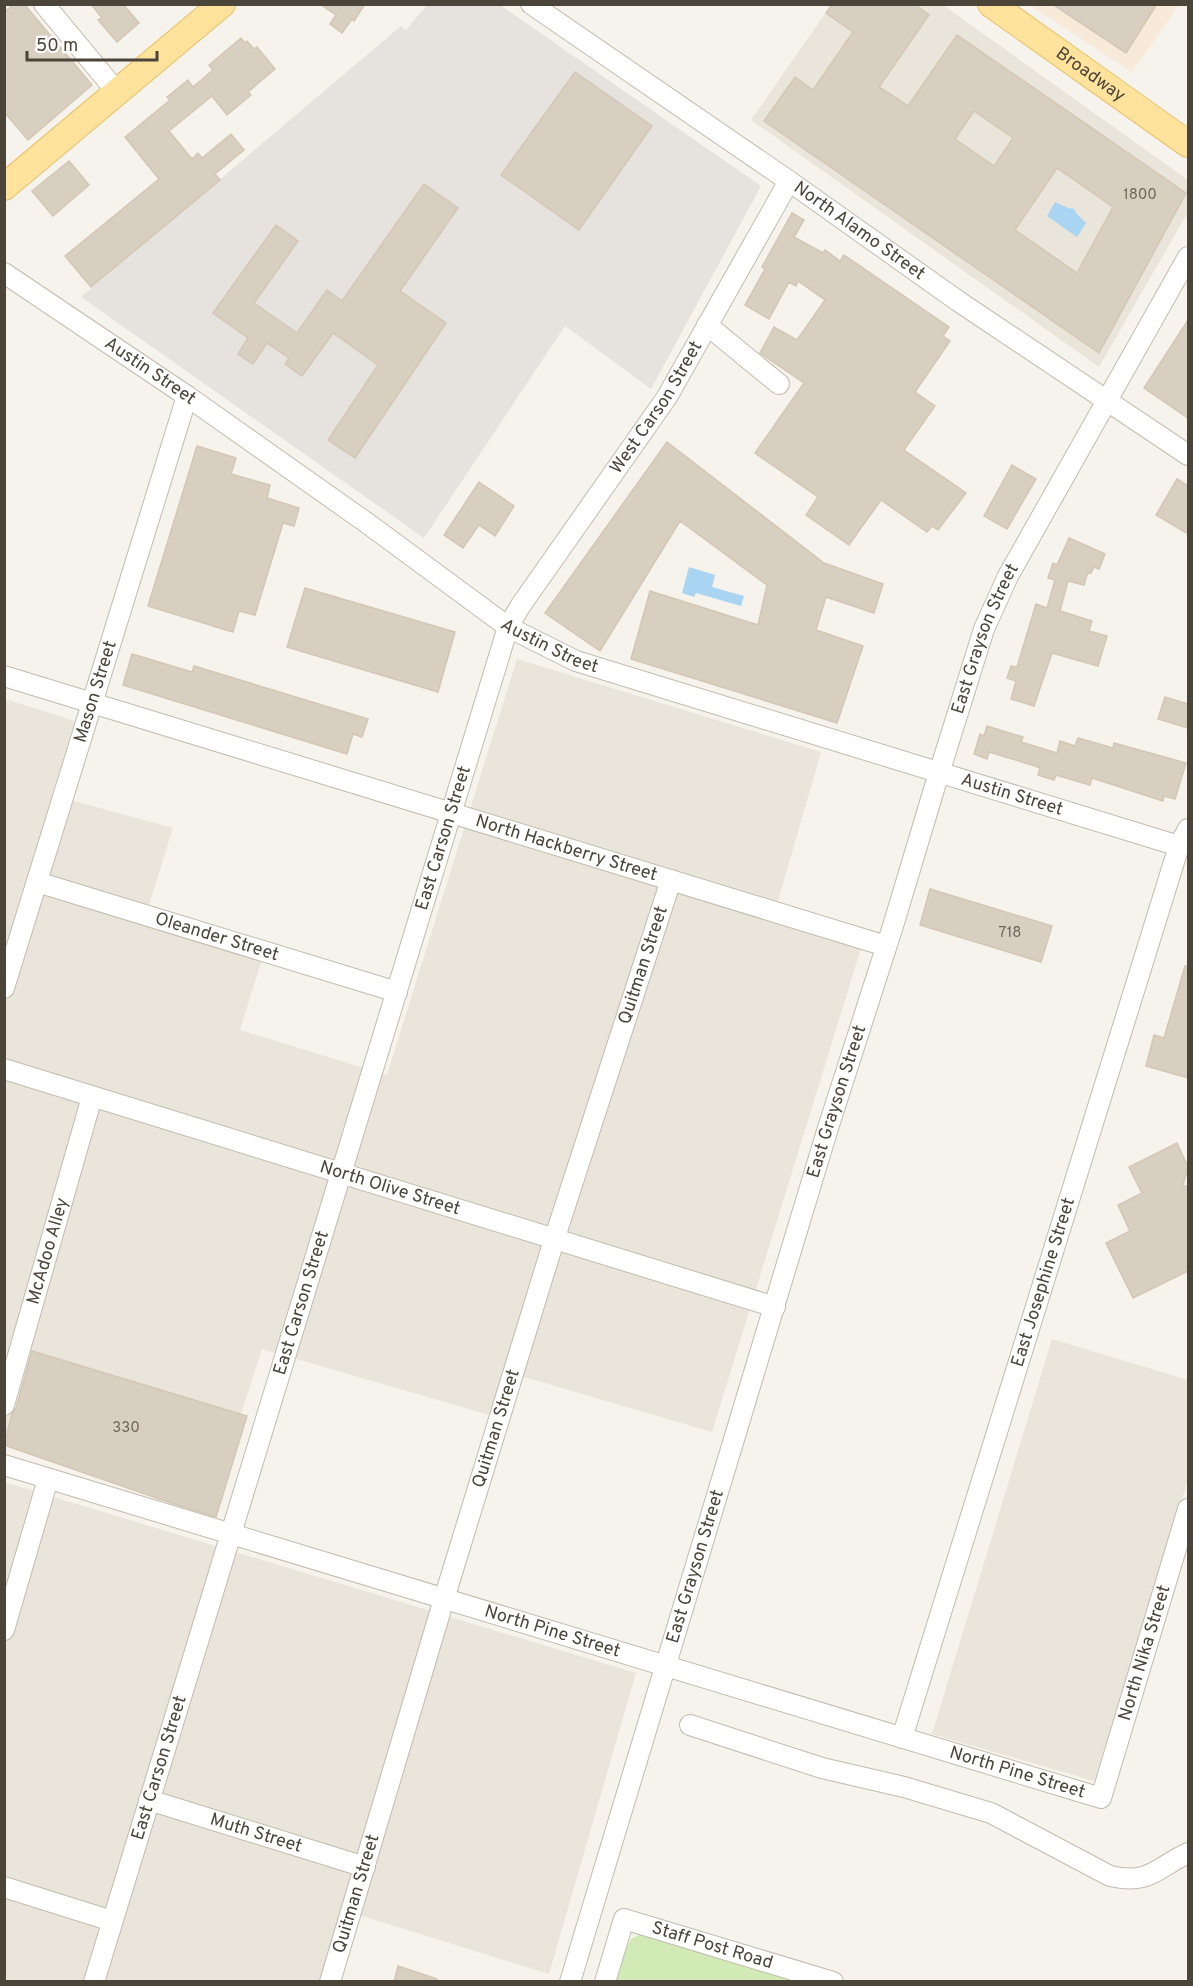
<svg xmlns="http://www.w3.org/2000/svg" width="1193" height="1986" font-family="Overpass,sans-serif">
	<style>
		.residential { fill: #eae5da }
		.commercial { fill: #f7ead8 }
		.industrial { fill: #e6e2dd }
		.green { fill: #d2eab5 }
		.water { fill: #a9d4f2 }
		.building { fill: #d8cfc1; stroke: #d3c7b4; stroke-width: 1.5; fill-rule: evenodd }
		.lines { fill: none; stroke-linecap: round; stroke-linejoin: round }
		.minor-casing { stroke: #c2bbae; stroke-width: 22 }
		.major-casing { stroke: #e6c16a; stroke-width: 28 }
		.minor { stroke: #fff; stroke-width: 20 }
		.major { stroke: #ffe39c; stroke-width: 26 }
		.labels { text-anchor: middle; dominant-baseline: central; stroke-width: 6; stroke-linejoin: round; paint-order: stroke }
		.number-label { font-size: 15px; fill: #6e675b }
		.street-label { font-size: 18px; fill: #4b4439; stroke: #fff }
	</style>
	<rect width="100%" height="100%" fill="#f6f3ec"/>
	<path class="residential" d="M 831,5 L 943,5 L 1188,180 L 1188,212 L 1099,367 L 751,120 Z
		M 517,659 L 821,752 L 772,922 L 861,948 L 712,1432 L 507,1372 L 493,1416 L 262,1349 L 241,1414 L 30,1350 L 5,1440 L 5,699 L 75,721 L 52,795 L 173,828 L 144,921 L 262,959 L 240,1030 L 387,1075 Z
		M 1052,1339 L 1188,1380 L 1188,1480 L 1094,1781 L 932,1734 Z
		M 4,1482 L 636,1673 L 549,1974 L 343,1910 L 322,1981 L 5,1981 Z"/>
	<path class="commercial" d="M 1030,5 L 1179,5 L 1132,72 Z"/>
	<path class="industrial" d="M 427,5 L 500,5 L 761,186 L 651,389 L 565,326 L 424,538 L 81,297 L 401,26 L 406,30 Z"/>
	<path class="green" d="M 641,1934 L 650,1936 L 802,1982 L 614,1982 L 622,1957 L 631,1939 Z"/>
	<path class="water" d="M 1055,202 L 1068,208 L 1074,209 L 1076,213 L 1086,223 L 1077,237 L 1047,216 Z
		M 689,567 L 715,575 L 712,587 L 744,596 L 741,606 L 696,593 L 694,597 L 682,593 Z"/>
	<path class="building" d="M 14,4 L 24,4 L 92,85 L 28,140 L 4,112 L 4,12 Z
		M 91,4 L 123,4 L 139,23 L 117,42 L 98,20 L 102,18 Z
		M 320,4 L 365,4 L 354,21 L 352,19 L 342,33 L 330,24 L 336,15 Z
		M 832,4 L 914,4 L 929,15 L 879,87 L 908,106 L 957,35 L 1186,193 L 1099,353 L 764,121 L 795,77 L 813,90 L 853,32 L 826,13 ZM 974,111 L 1013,138 L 994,166 L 955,139 ZM 1057,168 L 1113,207 L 1077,273 L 1015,230 Z
		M 1052,4 L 1157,4 L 1126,53 Z
		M 241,38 L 245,43 L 247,41 L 254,49 L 257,47 L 275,69 L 248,92 L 251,95 L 227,115 L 212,96 L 169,131 L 192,159 L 198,153 L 202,158 L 231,134 L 244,150 L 215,174 L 220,180 L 91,287 L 65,256 L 159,179 L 125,137 L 170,100 L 167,97 L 188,80 L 193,87 L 213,70 L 209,65 Z
		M 575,72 L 652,126 L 579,230 L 501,175 Z
		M 69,161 L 89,185 L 53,216 L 32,191 Z
		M 424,184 L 458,208 L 400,291 L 446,323 L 355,458 L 328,440 L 378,365 L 333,333 L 302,376 L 285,364 L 289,358 L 267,343 L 253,364 L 238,354 L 248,338 L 213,313 L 276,225 L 298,241 L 254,303 L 297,333 L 327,290 L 342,301 Z
		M 792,213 L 804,220 L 794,237 L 823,253 L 825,250 L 840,261 L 844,255 L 949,327 L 943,336 L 950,341 L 915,392 L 935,406 L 904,450 L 966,493 L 938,530 L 932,526 L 927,532 L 881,500 L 849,545 L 806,515 L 818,497 L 755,453 L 804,383 L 760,353 L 774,327 L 797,340 L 825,300 L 798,281 L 796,286 L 789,282 L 769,319 L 745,305 L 765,269 L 762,267 Z
		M 1188,320 L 1188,418 L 1144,388 Z
		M 667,442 L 824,563 L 883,584 L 874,613 L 826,597 L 816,630 L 863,646 L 837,723 L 631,659 L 650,591 L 758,625 L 767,585 L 680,521 L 600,651 L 545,613 Z
		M 197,446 L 236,458 L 231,474 L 270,485 L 267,498 L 299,508 L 294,526 L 283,523 L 255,615 L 239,611 L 233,632 L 148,606 Z
		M 1012,465 L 1036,479 L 1007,529 L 984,516 Z
		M 1177,479 L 1188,486 L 1188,534 L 1156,515 Z
		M 479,482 L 514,506 L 495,536 L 479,525 L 463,548 L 444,535 Z
		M 1069,538 L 1105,554 L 1099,569 L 1094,567 L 1091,573 L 1088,572 L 1084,585 L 1068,581 L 1060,611 L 1092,621 L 1089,631 L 1107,636 L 1098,666 L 1052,653 L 1034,706 L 1011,699 L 1016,681 L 1007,678 L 1011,666 L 1017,667 L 1036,604 L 1047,608 L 1055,580 L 1048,578 L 1053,563 L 1057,565 Z
		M 305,588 L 455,632 L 438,692 L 287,647 Z
		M 132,654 L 192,672 L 194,666 L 368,719 L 362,737 L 353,734 L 347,754 L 123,685 Z
		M 1165,697 L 1188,704 L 1188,728 L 1158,719 Z
		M 987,726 L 1023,737 L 1021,742 L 1057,753 L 1060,741 L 1075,746 L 1078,738 L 1113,748 L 1114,743 L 1186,763 L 1175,799 L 1164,796 L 1163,801 L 1092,778 L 1090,785 L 1056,775 L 1054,780 L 1038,775 L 1040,768 L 1035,766 L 989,752 L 987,759 L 974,754 L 980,734 L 984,736 Z
		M 930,889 L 1052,926 L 1041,962 L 920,925 Z
		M 1185,966 L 1188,966 L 1188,1078 L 1146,1066 L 1154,1035 L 1164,1038 Z
		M 1177,1143 L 1188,1167 L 1183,1185 L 1188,1187 L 1188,1271 L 1133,1298 L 1106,1243 L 1130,1231 L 1118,1205 L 1142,1193 L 1129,1167 Z
		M 32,1351 L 247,1416 L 216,1517 L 168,1502 L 4,1445 L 12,1414 L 16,1408 Z
		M 398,1966 L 437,1979 L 437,1982 L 394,1982 Z"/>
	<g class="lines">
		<defs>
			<g id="minor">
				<path d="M 44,4 L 117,92"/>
				<path id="s1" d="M 531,4 L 789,181 L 958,301 L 1188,455"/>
				<path id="s2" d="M 4,273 L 187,396 L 367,523 L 508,627 L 576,661 L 1179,846"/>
				<path d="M 707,325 L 779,384"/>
				<path id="s3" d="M 4,676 L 886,946"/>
				<path id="s4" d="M 37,882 L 397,992"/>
				<path id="s5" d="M 4,988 L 187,396"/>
				<path id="s6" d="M 4,1069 L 775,1307"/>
				<path id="s7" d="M 4,1405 L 92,1097"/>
				<path id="s8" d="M 4,1465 L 1101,1798 L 1188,1509"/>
				<path d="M 4,1630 L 48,1479"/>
				<path d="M 690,1725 L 822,1768 L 904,1787 L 991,1813 L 1110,1876 C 1150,1885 1156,1868 1188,1853"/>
				<path id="s9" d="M 902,1738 L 1179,846 L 1188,829"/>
				<path id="s10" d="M 149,1800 L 365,1867"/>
				<path d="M 4,1887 L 112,1921"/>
				<path id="s11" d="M 94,1982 L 508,627 L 521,605 L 667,397 L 789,181"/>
				<path id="s12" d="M 330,1982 L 444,1599 L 554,1240 L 671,880"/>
				<path id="s13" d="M 570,1982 L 828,1128 L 893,926 L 935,786 L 984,629 L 1008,576 L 1188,257"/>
				<path id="s14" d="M 605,1982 L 624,1919 L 833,1982"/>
			</g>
			<g id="major">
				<path id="s15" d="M 991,4 L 1188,144"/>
				<path d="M 4,187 L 222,4"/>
			</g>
		</defs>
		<use href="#minor" class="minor-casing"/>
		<use href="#major" class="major-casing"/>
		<use href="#minor" class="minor"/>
		<use href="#major" class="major"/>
	</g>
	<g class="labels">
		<g class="number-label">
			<text x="1140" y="195">1800</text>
			<text x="1010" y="933">718</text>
			<text x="126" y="1428">330</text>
		</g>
		<g class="street-label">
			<text stroke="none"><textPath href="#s15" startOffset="122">Broadway</textPath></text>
			<text stroke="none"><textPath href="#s1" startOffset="399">North Alamo Street</textPath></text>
			<text stroke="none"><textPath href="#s2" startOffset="176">Austin Street</textPath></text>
			<text stroke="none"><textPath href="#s11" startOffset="1682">West Carson Street</textPath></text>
			<text stroke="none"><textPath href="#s13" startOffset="1406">East Grayson Street</textPath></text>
			<text stroke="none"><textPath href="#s2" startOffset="662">Austin Street</textPath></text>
			<text stroke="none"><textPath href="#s5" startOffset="310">Mason Street</textPath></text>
			<text stroke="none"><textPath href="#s2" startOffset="1148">Austin Street</textPath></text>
			<text stroke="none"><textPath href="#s11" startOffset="1196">East Carson Street</textPath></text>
			<text stroke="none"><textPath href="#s3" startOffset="588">North Hackberry Street</textPath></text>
			<text stroke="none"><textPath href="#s4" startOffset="188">Oleander Street</textPath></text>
			<text stroke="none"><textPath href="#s12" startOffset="1064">Quitman Street</textPath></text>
			<text stroke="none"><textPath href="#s13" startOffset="920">East Grayson Street</textPath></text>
			<text stroke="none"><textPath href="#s6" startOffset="404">North Olive Street</textPath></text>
			<text stroke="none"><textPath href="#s7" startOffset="160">McAdoo Alley</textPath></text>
			<text stroke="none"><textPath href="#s9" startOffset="477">East Josephine Street</textPath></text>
			<text stroke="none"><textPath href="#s11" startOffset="710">East Carson Street</textPath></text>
			<text stroke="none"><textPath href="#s12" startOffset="578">Quitman Street</textPath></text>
			<text stroke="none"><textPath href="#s13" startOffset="434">East Grayson Street</textPath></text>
			<text stroke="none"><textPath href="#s8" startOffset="573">North Pine Street</textPath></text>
			<text stroke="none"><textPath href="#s8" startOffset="1298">North Nika Street</textPath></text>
			<text stroke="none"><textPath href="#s11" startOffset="224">East Carson Street</textPath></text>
			<text stroke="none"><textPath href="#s8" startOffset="1059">North Pine Street</textPath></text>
			<text stroke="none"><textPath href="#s10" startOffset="112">Muth Street</textPath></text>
			<text stroke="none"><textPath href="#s12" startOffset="92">Quitman Street</textPath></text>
			<text stroke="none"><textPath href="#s14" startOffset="158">Staff Post Road</textPath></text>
		</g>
	</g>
	<rect width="1193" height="1986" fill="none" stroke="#4b4439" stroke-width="12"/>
	<path d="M27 51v9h130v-9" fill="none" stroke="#4b4439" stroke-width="3"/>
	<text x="36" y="51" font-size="18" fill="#4b4439" stroke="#ffffff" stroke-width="4.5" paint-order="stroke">50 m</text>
</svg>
